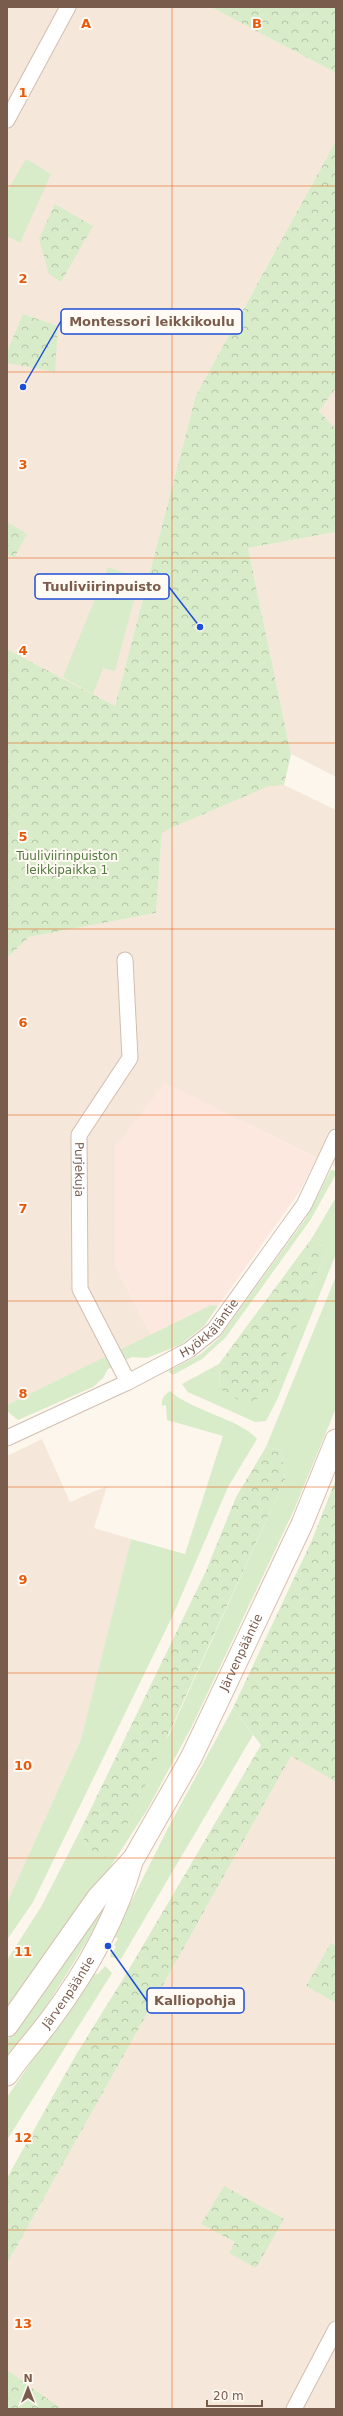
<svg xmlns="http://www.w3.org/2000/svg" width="343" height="2416" font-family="'DejaVu Sans',sans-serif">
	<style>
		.residential { fill: #f5e8da }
		.commercial { fill: #fde8e0 }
		.grass { fill: #d8ecc9 }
		.forest { fill: url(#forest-crowns) }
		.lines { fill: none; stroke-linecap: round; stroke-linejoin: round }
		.street-casing { stroke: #d1beb0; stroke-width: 17 }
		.secondary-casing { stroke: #d6c0b0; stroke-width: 23 }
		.street { stroke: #fff; stroke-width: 15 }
		.secondary { stroke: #fff; stroke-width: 21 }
		.grid { fill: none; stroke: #e8590c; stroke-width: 1; stroke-opacity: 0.55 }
		.labels { text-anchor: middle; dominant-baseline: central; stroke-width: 4; stroke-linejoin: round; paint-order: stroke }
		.park-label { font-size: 12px; fill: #537a41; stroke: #fffaf3 }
		.street-label { font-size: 12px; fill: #7a5c4d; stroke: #fffaf3 }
		.grid-label { font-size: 13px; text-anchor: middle; font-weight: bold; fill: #e8590c; stroke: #fffaf3; stroke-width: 4; stroke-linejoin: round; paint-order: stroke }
		.leader { fill: none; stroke: #1d4ed8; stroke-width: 1.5 }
		.callout-dot { fill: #1d4ed8; stroke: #fffaf3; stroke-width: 1.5 }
		.callout { fill: #fffaf3; stroke: #1d4ed8; stroke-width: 1.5 }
		.callout-label { font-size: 13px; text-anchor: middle; font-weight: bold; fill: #7a5c4d }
	</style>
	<defs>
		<pattern id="forest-crowns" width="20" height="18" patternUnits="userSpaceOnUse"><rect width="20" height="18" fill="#d8ecc9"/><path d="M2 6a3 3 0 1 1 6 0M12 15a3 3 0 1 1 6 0" fill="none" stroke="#b4c2a5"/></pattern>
	</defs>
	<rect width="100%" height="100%" fill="#fdf6ec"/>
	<path class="residential" d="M 7,7 L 211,7 L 336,73 L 336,141 L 196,395 L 115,706 L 7,649 Z
		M 336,388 L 336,429 L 319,411 Z
		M 336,532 L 336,777 L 291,754 L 248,548 Z
		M 270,785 L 284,785 L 336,810 L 336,1167 L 165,1084 L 115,1265 L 151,1335 L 7,1405 L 7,958 L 29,937 L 156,913 L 162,832 Z
		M 42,1439 L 70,1502 L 107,1486 L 94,1528 L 131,1539 L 81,1739 L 7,1903 L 7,1456 Z
		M 291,1756 L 336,1782 L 336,2409 L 59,2409 L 7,2370 L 7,2264 Z"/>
	<path class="commercial" d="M 165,1083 L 317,1158 L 300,1191 L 218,1306 L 211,1305 L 151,1335 L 115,1265 L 115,1147 Z"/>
	<path class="grass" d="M 26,159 L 51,174 L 20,243 L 7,236 L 7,191 Z
		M 108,567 L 140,578 L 115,671 L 103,668 L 93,694 L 63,677 Z
		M 331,1170 L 334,1170 L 336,1174 L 311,1219 L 226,1337 L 202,1359 L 173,1375 L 168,1371 L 201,1354 L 219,1338 L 306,1218 Z
		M 336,1197 L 336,1254 L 277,1400 L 266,1421 L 255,1422 L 188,1392 L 182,1384 L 219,1364 L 220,1389 L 311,1287 L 327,1252 L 312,1238 Z
		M 336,1276 L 336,1408 L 294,1510 L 192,1726 L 147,1810 L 107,1872 L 7,2009 L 7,1960 L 41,1907 L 81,1829 L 86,1847 L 169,1735 L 285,1479 L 281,1450 L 266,1447 Z
		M 211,1305 L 218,1306 L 204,1326 L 180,1345 L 147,1358 L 132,1357 L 108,1369 L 103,1378 L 93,1387 L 18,1420 L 7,1411 L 7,1405 Z
		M 170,1391 C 192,1411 242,1420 257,1439 L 228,1487 L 173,1615 L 33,1902 L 7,1940 L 7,1903 L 81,1739 L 131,1539 L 185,1554 L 223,1436 L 167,1420 L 166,1405 L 162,1406 C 161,1399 164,1395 170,1391 Z
		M 233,1708 L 253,1735 L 121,1959 L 110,1957 L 111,1952 L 112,1953 L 116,1947 L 114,1945 L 118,1939 L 114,1936 L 167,1830 Z
		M 104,1900 L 108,1905 C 77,1958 46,2011 7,2059 L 7,2041 L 25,2011 Z
		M 105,1966 L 112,1973 L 7,2140 L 7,2097 L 93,1973 L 98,1974 Z"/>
	<path class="forest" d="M 211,7 L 336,7 L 336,73 Z
		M 336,141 L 336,388 L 319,411 L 336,429 L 336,532 L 248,548 L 291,754 L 284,785 L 269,786 L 162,832 L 156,913 L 29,937 L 7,958 L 7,649 L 115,706 L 196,395 Z
		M 55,204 L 93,226 L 61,282 L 49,274 L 39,239 Z
		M 23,314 L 58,326 L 55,372 L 7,363 L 7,352 Z
		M 7,522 L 27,534 L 14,558 L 7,554 Z
		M 312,1238 L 327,1252 L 311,1287 L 274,1388 L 247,1405 L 220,1389 L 219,1364 Z
		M 266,1447 L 281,1450 L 285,1479 L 125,1829 L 105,1857 L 86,1847 L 81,1829 L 206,1571 L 236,1497 Z
		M 336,1479 L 336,1782 L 291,1756 L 7,2264 L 7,2178 L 77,2053 L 128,1971 L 261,1745 L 233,1708 L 312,1540 Z
		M 331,1943 L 336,1946 L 336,2003 L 306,1986 Z
		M 224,2186 L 284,2219 L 256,2268 L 229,2253 L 235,2242 L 201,2224 Z
		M 7,2370 L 59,2407 L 59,2409 L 7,2409 Z"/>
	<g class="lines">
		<defs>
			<g id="street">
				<path d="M 7,120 L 68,7"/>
				<path id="s1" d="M 125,960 L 130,1058 L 79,1135 L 80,1289 L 128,1382"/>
				<path id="s2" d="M 7,1438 L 128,1382 L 189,1350 L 214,1330 L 304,1205 L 336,1137"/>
				<path d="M 294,2409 L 336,2329"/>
			</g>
			<g id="secondary">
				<path id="s3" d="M 7,2026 L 98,1897 L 134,1858 L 191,1758 L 302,1524 L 336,1440"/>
				<path id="s4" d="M 7,2075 C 20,2056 36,2039 50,2020 C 86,1972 116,1920 132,1862"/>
			</g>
		</defs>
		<use href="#street" class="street-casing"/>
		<use href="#secondary" class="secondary-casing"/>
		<use href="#street" class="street"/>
		<use href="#secondary" class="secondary"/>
	</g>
	<path class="grid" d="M 172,7 L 172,2409M 7,186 L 336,186M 7,372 L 336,372M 7,558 L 336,558M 7,743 L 336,743M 7,929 L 336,929M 7,1115 L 336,1115M 7,1301 L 336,1301M 7,1487 L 336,1487M 7,1673 L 336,1673M 7,1858 L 336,1858M 7,2044 L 336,2044M 7,2230 L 336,2230"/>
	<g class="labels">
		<g class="park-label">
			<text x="67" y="856">Tuuliviirinpuiston<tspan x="67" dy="14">leikkipaikka 1</tspan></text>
		</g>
		<g class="street-label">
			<text stroke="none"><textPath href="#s1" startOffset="225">Purjekuja</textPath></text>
			<text stroke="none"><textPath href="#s2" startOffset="232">Hyökkäläntie</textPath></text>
			<text stroke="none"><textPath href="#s3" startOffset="443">Järvenpääntie</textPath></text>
			<text stroke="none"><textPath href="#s4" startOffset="103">Järvenpääntie</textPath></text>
		</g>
	</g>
	<g class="grid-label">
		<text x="86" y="28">A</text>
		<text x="257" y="28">B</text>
		<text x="23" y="97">1</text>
		<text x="23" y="283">2</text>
		<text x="23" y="469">3</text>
		<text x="23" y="655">4</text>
		<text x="23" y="841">5</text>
		<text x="23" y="1027">6</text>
		<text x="23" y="1213">7</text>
		<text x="23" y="1398">8</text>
		<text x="23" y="1584">9</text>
		<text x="23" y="1770">10</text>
		<text x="23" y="1956">11</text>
		<text x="23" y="2142">12</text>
		<text x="23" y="2328">13</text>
	</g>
	<path class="leader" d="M23 387L61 321M200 627L169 587M108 1946L147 2001"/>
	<g class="callout-dot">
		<circle cx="23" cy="387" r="4"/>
		<circle cx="200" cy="627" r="4"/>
		<circle cx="108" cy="1946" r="4"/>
	</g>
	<g class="callout">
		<rect x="61" y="309" width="181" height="25" rx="4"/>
		<rect x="35" y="574" width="134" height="25" rx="4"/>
		<rect x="147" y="1988" width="97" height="25" rx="4"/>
	</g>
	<g class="callout-label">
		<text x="152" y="326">Montessori leikkikoulu</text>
		<text x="102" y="591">Tuuliviirinpuisto</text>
		<text x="195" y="2005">Kalliopohja</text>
	</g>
	<rect width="343" height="2416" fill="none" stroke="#7a5c4d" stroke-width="16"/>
	<g transform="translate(28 2388)" stroke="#fffaf3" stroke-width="3" paint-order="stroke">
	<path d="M0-3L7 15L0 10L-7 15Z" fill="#7a5c4d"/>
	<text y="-6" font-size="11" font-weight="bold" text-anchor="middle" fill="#7a5c4d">N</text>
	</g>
	<path d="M207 2400v6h55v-6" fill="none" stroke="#7a5c4d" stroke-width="2"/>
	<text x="213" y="2400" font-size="12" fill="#7a5c4d" stroke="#fffaf3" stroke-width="3" paint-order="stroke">20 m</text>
</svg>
